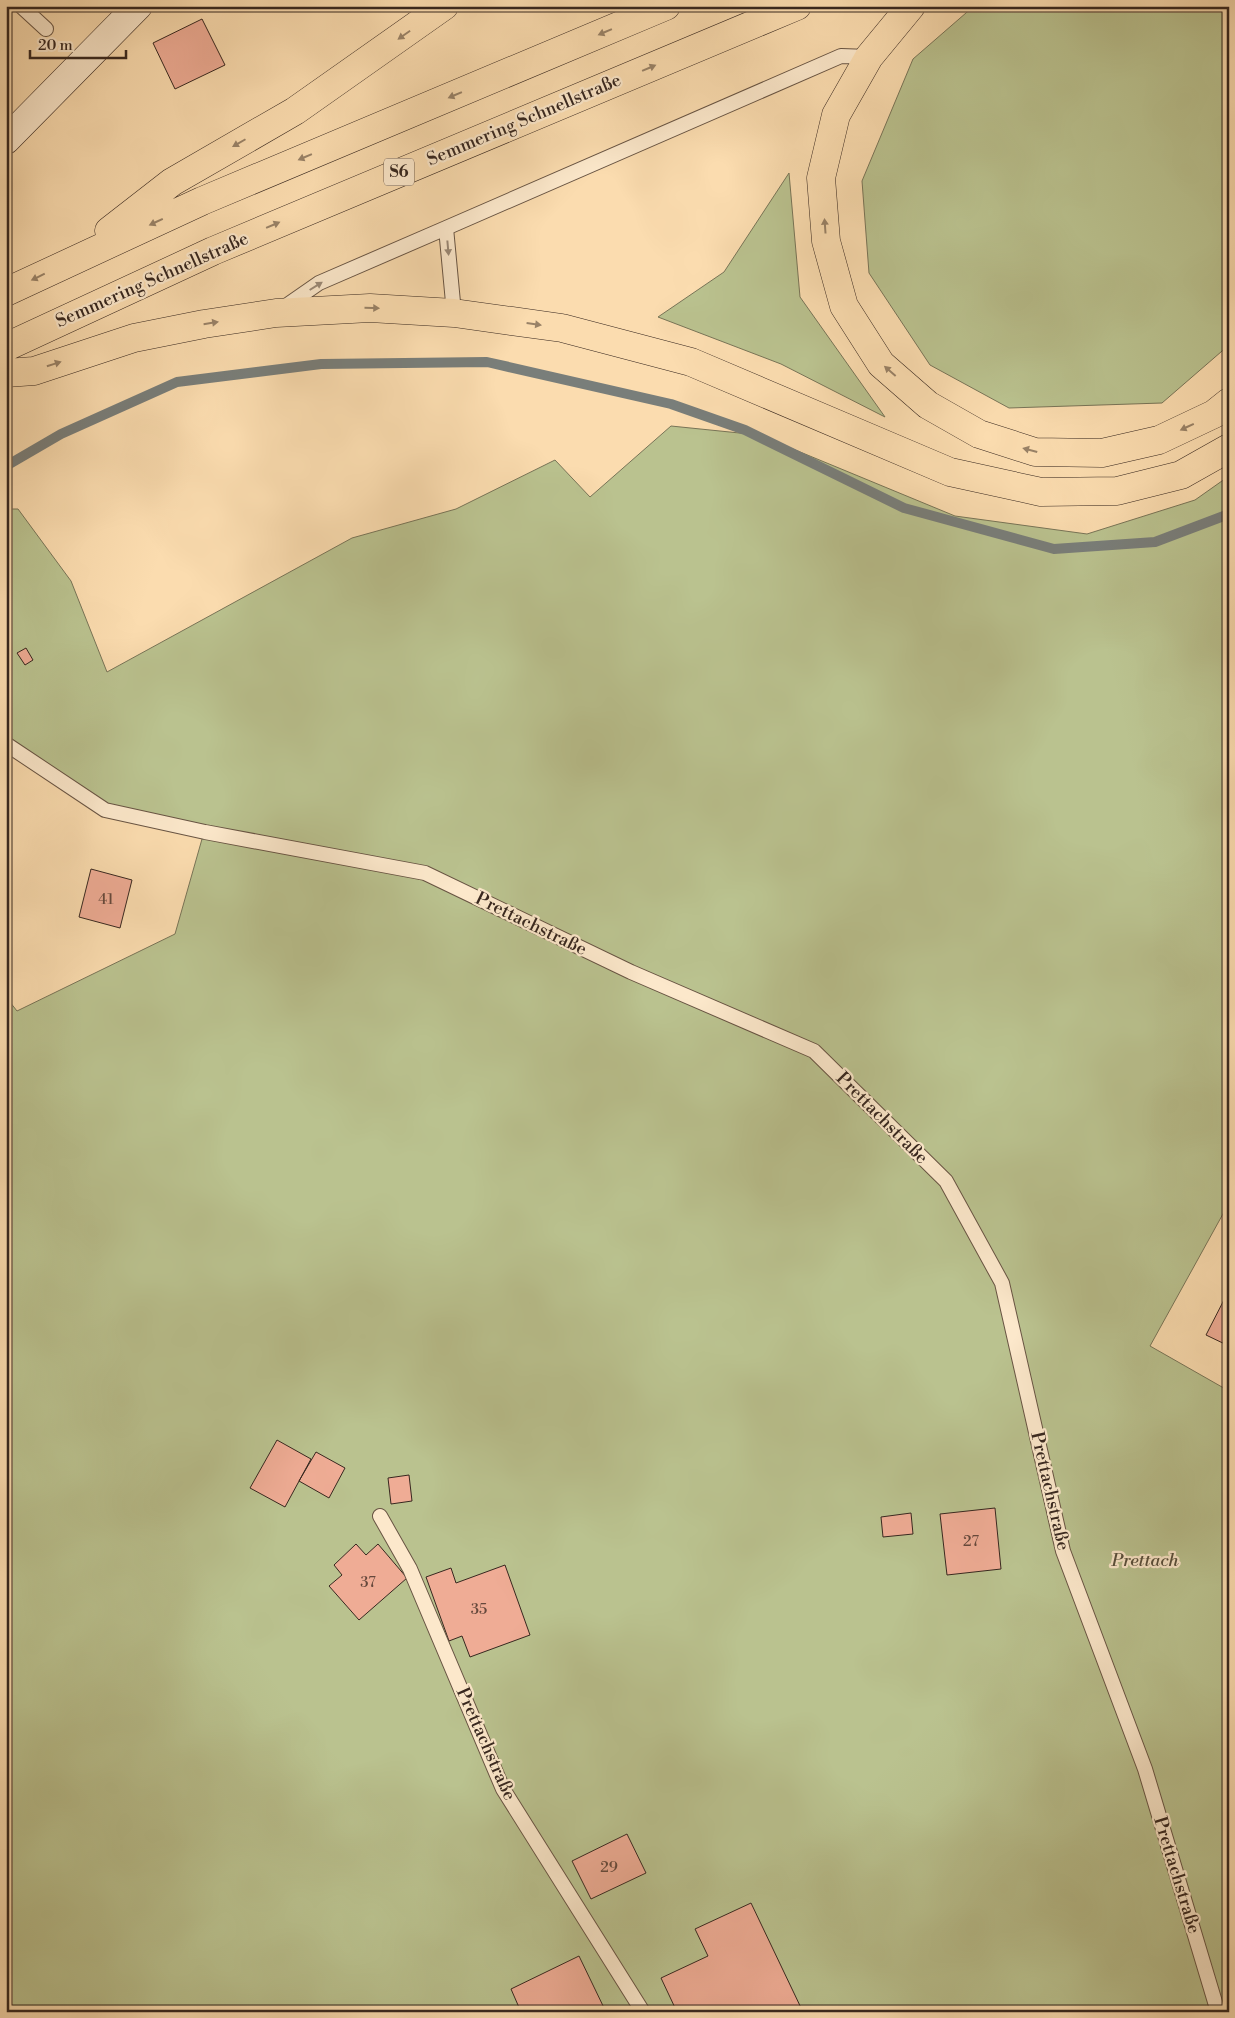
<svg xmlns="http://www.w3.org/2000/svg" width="1235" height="2018" font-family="'Libre Bodoni',serif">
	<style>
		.green { fill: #bac28f; stroke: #787457 }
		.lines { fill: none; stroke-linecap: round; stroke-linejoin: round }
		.stream { stroke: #797e7a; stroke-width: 10 }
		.building { fill: #efac95; stroke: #37271f }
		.lane-casing { stroke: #685443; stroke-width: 16 }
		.secondary-casing { stroke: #37271f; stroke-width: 29 }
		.highway-casing { stroke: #37271f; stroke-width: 29 }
		.lane { stroke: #fce8cb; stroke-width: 14 }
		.secondary { stroke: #fce8cb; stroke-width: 28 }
		.highway { stroke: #fbdcaf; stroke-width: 28 }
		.oneway { fill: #998267 }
		.oneway2 { fill: #9a8875 }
		.labels { text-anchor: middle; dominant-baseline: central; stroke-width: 4.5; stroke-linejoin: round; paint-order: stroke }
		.number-label { font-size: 15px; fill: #65483c }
		.shield { fill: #fce8cb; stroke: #726153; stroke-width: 1 }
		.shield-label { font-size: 16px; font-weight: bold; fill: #37271f }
		.street-label { font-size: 18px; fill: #37271f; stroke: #fce8cb }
		.park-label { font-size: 18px; font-style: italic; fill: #584e3b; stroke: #fce8cb }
	</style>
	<rect width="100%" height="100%" fill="#fbdcaf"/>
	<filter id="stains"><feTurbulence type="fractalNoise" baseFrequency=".004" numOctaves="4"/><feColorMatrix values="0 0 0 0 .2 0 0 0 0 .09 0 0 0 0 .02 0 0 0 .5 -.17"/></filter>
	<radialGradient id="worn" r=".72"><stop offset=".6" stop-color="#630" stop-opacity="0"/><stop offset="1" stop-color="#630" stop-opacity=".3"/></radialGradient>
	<path class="green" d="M 974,6 L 1229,6 L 1229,345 L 1162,403 L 1009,408 L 930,365 L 869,273 L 862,181 L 913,59 Z
		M 789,173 L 800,297 L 885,417 L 781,364 L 658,317 L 724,272 Z
		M 671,426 L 759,435 L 955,516 L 1087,534 L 1195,500 L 1229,476 L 1229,1203 L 1150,1346 L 1229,1391 L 1229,2012 L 6,2012 L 6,997 L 17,1011 L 175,934 L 204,832 L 105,810 L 6,744 L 6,509 L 18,509 L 71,581 L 107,672 L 352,538 L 456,509 L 555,460 L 590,497 Z"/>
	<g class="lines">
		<path class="stream" d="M 6,466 L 61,434 L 177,382 L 321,364 L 487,362 L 671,404 L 745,430 L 904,508 L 1054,549 L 1155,542 L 1229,514"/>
	</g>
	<path class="building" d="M 202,19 L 225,65 L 175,89 L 153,43 Z
		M 26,648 L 33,660 L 25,665 L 17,653 Z
		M 91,869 L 132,880 L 120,928 L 79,917 Z
		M 1227,1294 L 1229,1295 L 1229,1346 L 1206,1335 Z
		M 277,1440 L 311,1459 L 285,1507 L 250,1488 Z
		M 316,1452 L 345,1468 L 329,1498 L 299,1481 Z
		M 409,1475 L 412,1501 L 391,1504 L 388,1478 Z
		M 995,1508 L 1001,1569 L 947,1575 L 940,1514 Z
		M 911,1513 L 913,1534 L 883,1537 L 881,1517 Z
		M 356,1544 L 366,1555 L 378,1544 L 407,1578 L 359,1620 L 329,1586 L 342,1575 L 334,1565 Z
		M 505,1565 L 530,1635 L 470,1657 L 462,1636 L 449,1641 L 426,1577 L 451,1568 L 456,1583 Z
		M 627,1834 L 646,1873 L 591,1899 L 572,1861 Z
		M 751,1903 L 803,2012 L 677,2012 L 661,1978 L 708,1956 L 695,1929 Z
		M 579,1956 L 606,2012 L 521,2012 L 511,1989 Z"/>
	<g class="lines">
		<defs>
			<path id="lane" d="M 21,6 L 46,29
				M 446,228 L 841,56 L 869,57
				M 283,308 L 319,283 L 446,228 L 454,313
				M 6,744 L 105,810 L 205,832 L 425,873 L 631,972 L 814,1051 L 946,1181 L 1002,1283 L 1063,1551 L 1145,1769 L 1218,2012
				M 380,1516 L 410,1569 L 503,1789 L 643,2012"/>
			<path id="secondary" d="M 6,140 L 138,6"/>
			<path id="highway" d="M 911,6 L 869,57 L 836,115 L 821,178 L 826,241 L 844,306 L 881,364 L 928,405 L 979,434 L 1035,452 L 1102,453 L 1159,440 L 1214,414 L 1229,402
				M 109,231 L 172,182 L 295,111 L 444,6
				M 6,292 L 202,201 L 666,6
				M 6,347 L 213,251 L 797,6
				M 6,373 L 34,371 L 134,338 L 204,324 L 276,313 L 370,308 L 454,313 L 562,328 L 691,362 L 950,472 L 1041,492 L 1117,491 L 1181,475 L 1229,448"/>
		</defs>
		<use href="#lane" class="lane-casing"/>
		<use href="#secondary" class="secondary-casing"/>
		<use href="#highway" class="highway-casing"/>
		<use href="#lane" class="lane"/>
		<use href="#secondary" class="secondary"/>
		<use href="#highway" class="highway"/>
	</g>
	<defs><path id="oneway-solid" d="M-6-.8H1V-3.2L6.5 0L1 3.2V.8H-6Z" transform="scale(1.25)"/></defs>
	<g class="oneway">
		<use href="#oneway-solid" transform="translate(605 32) rotate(157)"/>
		<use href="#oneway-solid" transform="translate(404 35) rotate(145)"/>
		<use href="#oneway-solid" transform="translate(649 68) rotate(-23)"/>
		<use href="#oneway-solid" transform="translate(455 95) rotate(157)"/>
		<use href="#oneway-solid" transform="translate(239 143) rotate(150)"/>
		<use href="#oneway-solid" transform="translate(305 157) rotate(157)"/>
		<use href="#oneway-solid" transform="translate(156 222) rotate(155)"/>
		<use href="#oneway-solid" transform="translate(273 225) rotate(-23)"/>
		<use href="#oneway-solid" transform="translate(825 226) rotate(-94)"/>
		<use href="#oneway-solid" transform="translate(38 277) rotate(154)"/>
		<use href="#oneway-solid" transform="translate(372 308) rotate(1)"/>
		<use href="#oneway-solid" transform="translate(211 323) rotate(-9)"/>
		<use href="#oneway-solid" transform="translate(534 324) rotate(8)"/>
		<use href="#oneway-solid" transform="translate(54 364) rotate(-18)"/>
		<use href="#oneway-solid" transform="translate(890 371) rotate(-139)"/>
		<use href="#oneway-solid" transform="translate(1187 427) rotate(155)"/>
		<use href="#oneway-solid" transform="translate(1030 450) rotate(-165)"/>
	</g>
	<g class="oneway2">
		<use href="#oneway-solid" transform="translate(448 248) rotate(85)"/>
		<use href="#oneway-solid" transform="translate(316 286) rotate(-32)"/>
	</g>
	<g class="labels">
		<g class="number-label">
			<text x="106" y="899">41</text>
			<text x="971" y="1541">27</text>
			<text x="368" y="1582">37</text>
			<text x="479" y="1609">35</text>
			<text x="609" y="1867">29</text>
		</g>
		<rect class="shield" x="384" y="158.5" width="30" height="27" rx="4"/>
		<g class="shield-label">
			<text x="399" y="172">S6</text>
		</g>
		<g class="street-label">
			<text transform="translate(524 120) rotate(-23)">Semmering Schnellstraße</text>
			<text transform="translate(152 280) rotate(-24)">Semmering Schnellstraße</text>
			<text transform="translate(531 924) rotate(26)">Prettachstraße</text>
			<text transform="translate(882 1118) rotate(45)">Prettachstraße</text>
			<text transform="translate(1050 1491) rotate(77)">Prettachstraße</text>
			<text transform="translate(486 1744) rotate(66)">Prettachstraße</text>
			<text transform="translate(1177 1875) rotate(73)">Prettachstraße</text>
		</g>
		<g class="park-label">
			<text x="1145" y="1560">Prettach</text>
		</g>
	</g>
	<rect width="1235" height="2018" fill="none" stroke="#fbdcaf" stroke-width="25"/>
	<rect x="8" y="8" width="1220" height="2003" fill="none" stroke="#37271f" stroke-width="2.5"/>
	<rect x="12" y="12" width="1210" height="1993" fill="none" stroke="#37271f"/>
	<path d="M30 50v8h96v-8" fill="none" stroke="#37271f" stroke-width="2.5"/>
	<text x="38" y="50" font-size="15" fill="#37271f" stroke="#fce8cb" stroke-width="4" paint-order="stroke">20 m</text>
	<rect width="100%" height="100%" filter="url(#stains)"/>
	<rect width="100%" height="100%" fill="url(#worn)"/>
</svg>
